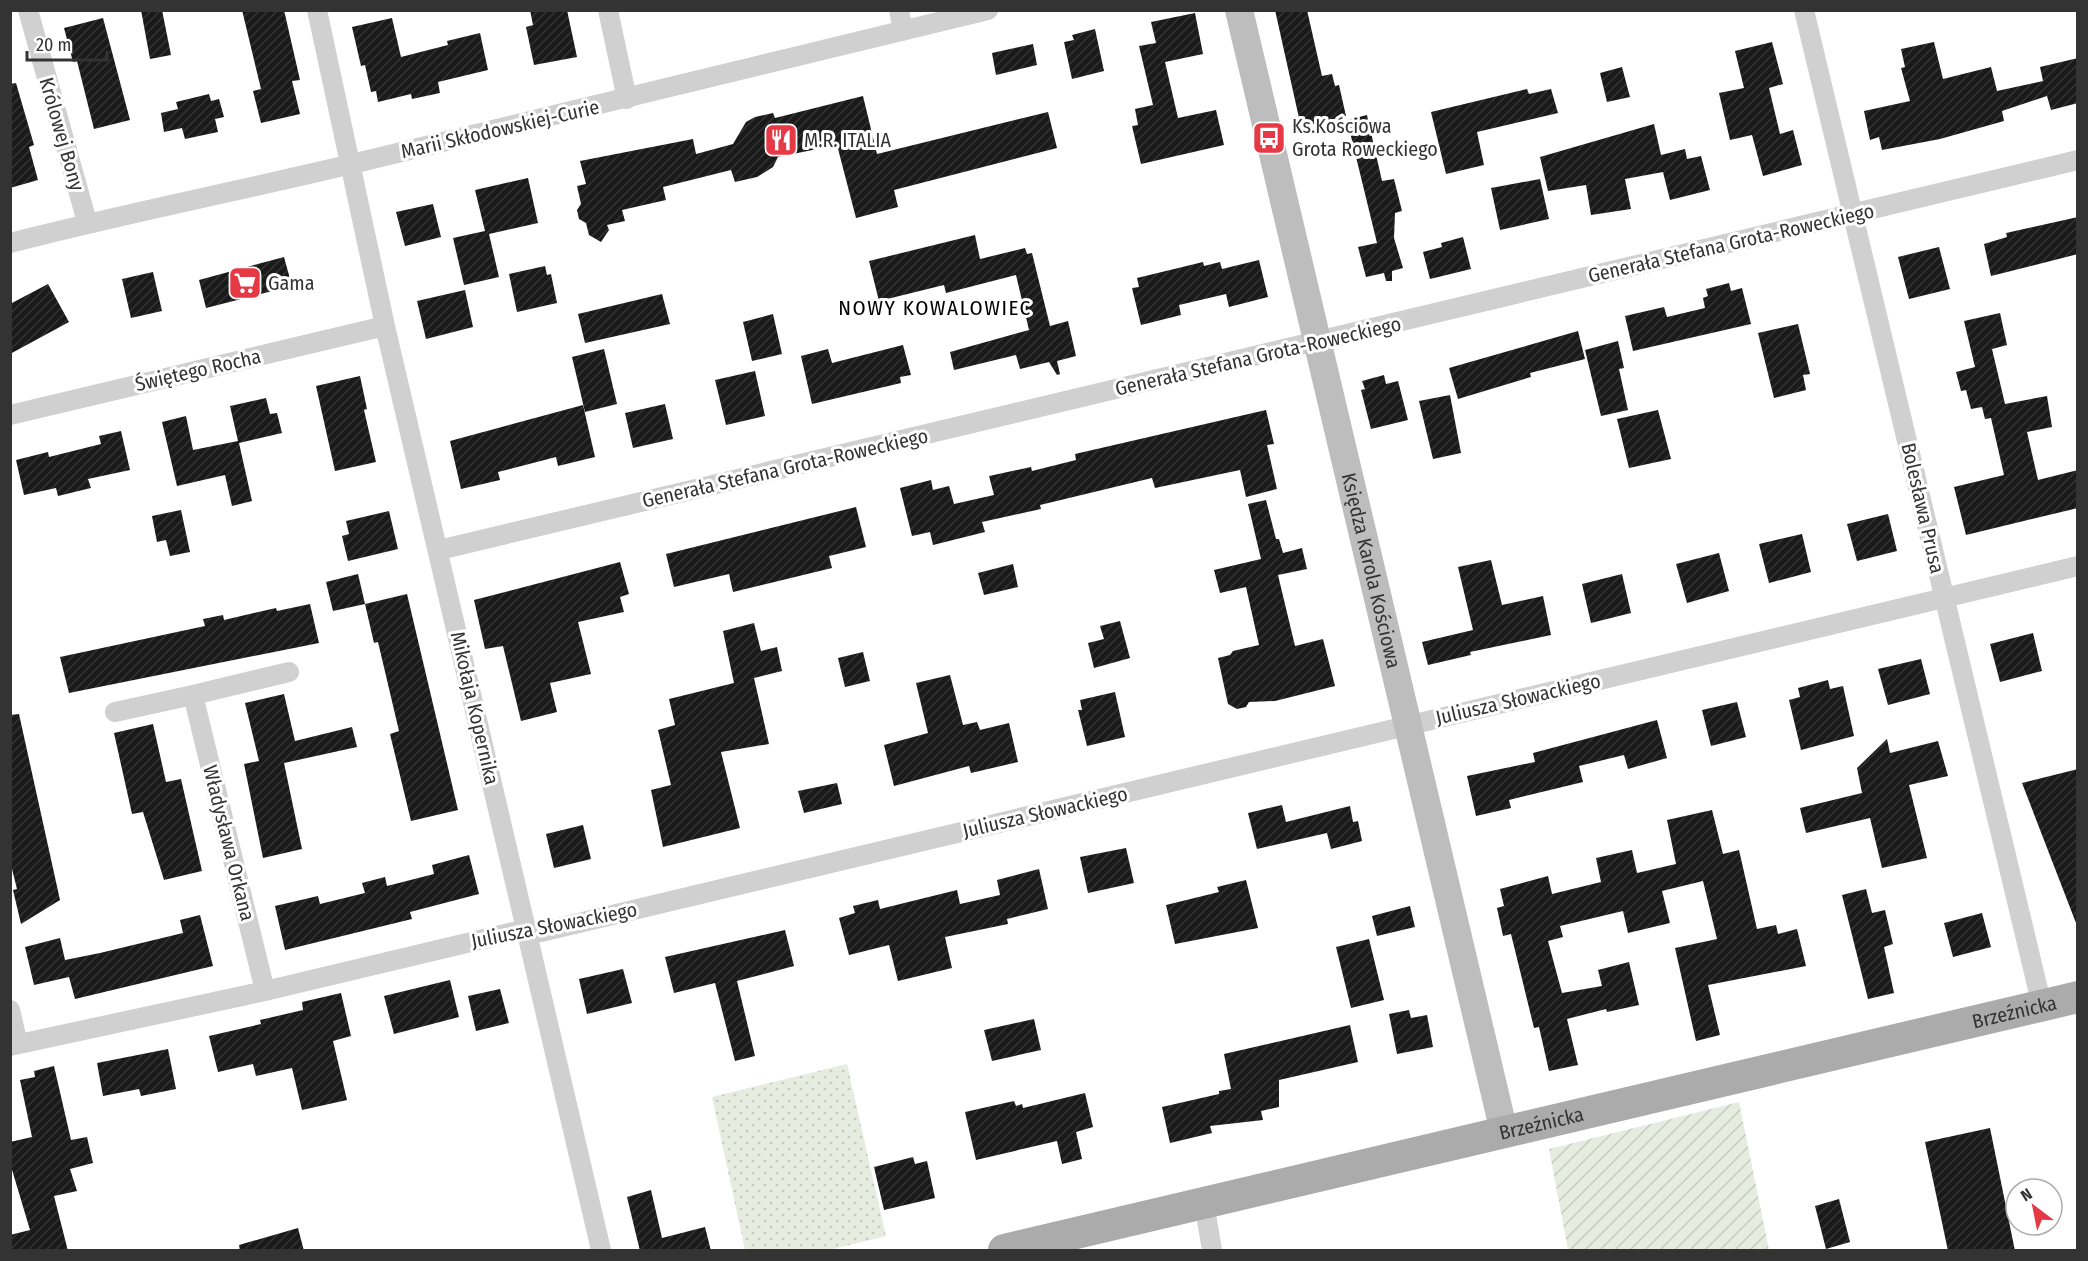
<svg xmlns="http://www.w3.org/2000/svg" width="2088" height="1261" font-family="'Fira Sans Condensed',sans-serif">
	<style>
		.grass { fill: url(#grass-dots) }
		.garden { fill: url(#garden-furrows) }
		.building { fill: url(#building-hatch) }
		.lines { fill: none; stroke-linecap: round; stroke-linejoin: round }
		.street { stroke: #d0d0d0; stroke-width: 20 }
		.secondary { stroke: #bdbdbd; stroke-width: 28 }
		.primary { stroke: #ababab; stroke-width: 32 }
		.labels { text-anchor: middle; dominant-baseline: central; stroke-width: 6; stroke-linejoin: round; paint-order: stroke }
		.poi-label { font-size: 20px; fill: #333; stroke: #fff; text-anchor: start }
		.street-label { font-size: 20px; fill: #333; stroke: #fff }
		.neighbourhood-label { font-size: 21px; letter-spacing: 1.5px; fill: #000; stroke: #fff }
	</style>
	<defs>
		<pattern id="grass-dots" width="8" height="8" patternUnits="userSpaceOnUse" patternTransform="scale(1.5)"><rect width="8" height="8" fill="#e6ecdf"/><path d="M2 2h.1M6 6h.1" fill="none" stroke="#c6cbc0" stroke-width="1.8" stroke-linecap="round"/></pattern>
		<pattern id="garden-furrows" width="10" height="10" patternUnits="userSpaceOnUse" patternTransform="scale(1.5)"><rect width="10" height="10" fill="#e6ecdf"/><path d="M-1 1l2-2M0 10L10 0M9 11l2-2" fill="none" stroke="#c6cbc0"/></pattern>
		<pattern id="building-hatch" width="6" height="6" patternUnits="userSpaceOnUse" patternTransform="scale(1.5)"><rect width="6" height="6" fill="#1a1a1a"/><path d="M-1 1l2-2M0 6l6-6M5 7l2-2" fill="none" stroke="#333"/></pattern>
	</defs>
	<rect width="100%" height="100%" fill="#fff"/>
	<path class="grass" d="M 847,1064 L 886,1236 L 829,1250 L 745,1250 L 712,1097 Z"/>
	<path class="garden" d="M 1739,1102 L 1769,1250 L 1568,1250 L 1549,1149 Z"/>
	<path class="building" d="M 141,10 L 162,10 L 171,55 L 150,59 Z
		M 242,10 L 284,10 L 300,80 L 292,81 L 300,114 L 261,123 L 253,91 L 261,89 Z
		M 530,10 L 567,10 L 577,57 L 534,65 L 526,27 L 533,25 Z
		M 1275,10 L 1307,10 L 1322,76 L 1332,74 L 1335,86 L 1339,85 L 1346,116 L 1301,127 Z
		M 1195,13 L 1203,54 L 1165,62 L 1178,118 L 1216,110 L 1224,145 L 1141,164 L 1132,126 L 1138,125 L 1135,109 L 1153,105 L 1139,46 L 1156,43 L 1151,22 Z
		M 103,18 L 130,120 L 94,129 L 77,61 L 73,62 L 64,28 Z
		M 392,18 L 401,57 L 448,45 L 447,41 L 480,33 L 488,70 L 438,82 L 440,93 L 412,99 L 411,94 L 378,102 L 376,91 L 371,92 L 365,65 L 361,66 L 352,27 Z
		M 1095,29 L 1104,71 L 1072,79 L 1064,42 L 1074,40 L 1072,35 Z
		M 1772,42 L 1783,84 L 1769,88 L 1780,134 L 1793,130 L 1802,165 L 1763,176 L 1752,135 L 1730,140 L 1719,93 L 1744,88 L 1735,51 Z
		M 1934,42 L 1943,79 L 1991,67 L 1997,91 L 2043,81 L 2040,67 L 2078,58 L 2078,103 L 2051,110 L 2047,96 L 2002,111 L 2004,121 L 1940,139 L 1882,150 L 1879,137 L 1870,140 L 1864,111 L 1910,101 L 1901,68 L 1905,67 L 1901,49 Z
		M 1033,44 L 1037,65 L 996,75 L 992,53 Z
		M 1622,67 L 1630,97 L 1607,102 L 1600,73 Z
		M 16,83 L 34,145 L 29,147 L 38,180 L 10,188 L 10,84 Z
		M 1527,89 L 1529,94 L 1551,89 L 1558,113 L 1477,132 L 1484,165 L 1446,174 L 1431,112 Z
		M 209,94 L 211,101 L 219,99 L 224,117 L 215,119 L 218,132 L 185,139 L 182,128 L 164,132 L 161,113 L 178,109 L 176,102 Z
		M 863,96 L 877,154 L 1048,112 L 1057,148 L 894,190 L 898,207 L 856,218 L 837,145 L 778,157 L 773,167 L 757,177 L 735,182 L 731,170 L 663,187 L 666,200 L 622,210 L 625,221 L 607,225 L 609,230 L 601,242 L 589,235 L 586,223 L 579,219 L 577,210 L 581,204 L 577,186 L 586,184 L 580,161 L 693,139 L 696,154 L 733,144 L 746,122 L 755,117 L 773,113 L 775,118 Z
		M 1367,115 L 1382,181 L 1394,179 L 1402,211 L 1395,213 L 1394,238 L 1403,268 L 1392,271 L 1392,281 L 1386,281 L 1384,273 L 1366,277 L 1358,247 L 1377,243 L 1347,120 Z
		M 1654,124 L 1661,155 L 1685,149 L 1687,159 L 1701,156 L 1710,190 L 1670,200 L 1663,172 L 1625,179 L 1631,209 L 1591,215 L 1586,185 L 1548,191 L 1540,157 Z
		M 528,178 L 538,223 L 489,234 L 499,277 L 464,285 L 453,238 L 485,231 L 475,190 Z
		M 1540,179 L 1549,219 L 1500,230 L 1491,188 Z
		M 433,204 L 441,237 L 405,246 L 396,212 Z
		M 2078,217 L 2078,254 L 1991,276 L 1984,244 L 2007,237 L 2006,233 Z
		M 975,235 L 980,259 L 1025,248 L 1027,254 L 1032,253 L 1050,326 L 1068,321 L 1076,356 L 1057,361 L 1060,374 L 1057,375 L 1049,362 L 1020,369 L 1016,355 L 954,370 L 950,352 L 1029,330 L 1016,275 L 946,293 L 944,285 L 879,301 L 869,261 Z
		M 1463,237 L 1471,269 L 1430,279 L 1423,252 L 1442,247 L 1441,243 Z
		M 1939,247 L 1950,289 L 1909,299 L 1898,257 Z
		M 284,257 L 292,286 L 206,308 L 199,280 Z
		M 1259,260 L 1268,297 L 1229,307 L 1226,294 L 1179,305 L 1181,315 L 1141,325 L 1132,288 L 1139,287 L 1137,278 L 1203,262 L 1204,266 L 1220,262 L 1222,269 Z
		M 545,266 L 547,275 L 551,274 L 557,303 L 517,312 L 509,274 Z
		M 153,272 L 162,311 L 131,318 L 122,279 Z
		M 1729,283 L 1731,291 L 1742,288 L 1751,324 L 1633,351 L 1625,316 L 1664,307 L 1667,317 L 1705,308 L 1703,298 L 1708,296 L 1706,289 Z
		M 48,284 L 69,322 L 10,354 L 10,304 Z
		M 465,290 L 473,327 L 426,339 L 417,301 Z
		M 662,294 L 670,324 L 585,343 L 578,314 Z
		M 2000,313 L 2007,345 L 1992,349 L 2005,404 L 2047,396 L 2052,427 L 2027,432 L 2038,480 L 2078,470 L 2078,508 L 1966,535 L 1954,487 L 2004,475 L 1991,418 L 1985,419 L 1982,407 L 1971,409 L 1966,390 L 1961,391 L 1956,372 L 1975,367 L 1964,321 Z
		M 773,314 L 782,354 L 752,361 L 743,322 Z
		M 1798,324 L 1810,374 L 1803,375 L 1806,390 L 1774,398 L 1758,333 Z
		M 1578,331 L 1585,359 L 1530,373 L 1531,377 L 1458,399 L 1449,368 Z
		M 1618,341 L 1624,368 L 1619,369 L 1628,410 L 1601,416 L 1585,350 Z
		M 903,345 L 911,375 L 900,377 L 901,383 L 812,404 L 801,356 L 828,349 L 832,363 Z
		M 604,349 L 617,404 L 585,412 L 572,357 Z
		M 755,371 L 765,416 L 726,425 L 715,380 Z
		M 1384,375 L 1386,384 L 1398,381 L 1408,420 L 1371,429 L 1361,390 L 1365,389 L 1362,381 Z
		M 360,376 L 367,409 L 364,410 L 376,462 L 335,471 L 316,386 Z
		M 1450,395 L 1461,453 L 1433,459 L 1419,401 Z
		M 266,398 L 270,414 L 277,413 L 282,433 L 239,443 L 252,501 L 232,506 L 225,475 L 177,486 L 162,422 L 186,416 L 193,450 L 238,441 L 230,406 Z
		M 665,404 L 673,439 L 633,448 L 625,413 Z
		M 583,405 L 595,457 L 558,466 L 556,457 L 498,472 L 500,480 L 461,489 L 450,441 Z
		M 1266,410 L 1274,444 L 1267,445 L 1277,489 L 1246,497 L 1240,470 L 1155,488 L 1152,478 L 1040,505 L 1041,509 L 982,522 L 985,532 L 933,545 L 930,532 L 912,536 L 900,488 L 931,480 L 933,490 L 949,486 L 954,504 L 994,495 L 989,476 L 1031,467 L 1032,471 L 1076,460 L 1075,454 Z
		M 1658,410 L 1671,459 L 1629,468 L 1617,419 Z
		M 121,431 L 130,470 L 88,479 L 91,488 L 58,496 L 56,488 L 24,495 L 16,460 L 48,452 L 49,457 L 101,444 L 99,436 Z
		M 1266,500 L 1276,539 L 1279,539 L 1283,553 L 1302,548 L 1307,569 L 1278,575 L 1295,646 L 1323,639 L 1335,686 L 1275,701 L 1249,702 L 1246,707 L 1237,709 L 1228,704 L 1218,658 L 1230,655 L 1233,651 L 1259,645 L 1246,587 L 1220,593 L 1214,570 L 1261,559 L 1248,504 Z
		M 856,507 L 866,547 L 829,556 L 832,568 L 733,592 L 729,574 L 674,587 L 666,554 Z
		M 181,510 L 190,552 L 170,556 L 166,540 L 157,542 L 152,516 Z
		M 389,511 L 398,549 L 348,561 L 342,536 L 349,534 L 346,521 Z
		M 1888,514 L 1897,551 L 1857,561 L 1847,524 Z
		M 1802,534 L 1811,572 L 1769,583 L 1759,544 Z
		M 1719,553 L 1729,591 L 1687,603 L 1676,564 Z
		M 1491,560 L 1502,605 L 1543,596 L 1551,635 L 1470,652 L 1471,655 L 1428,665 L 1422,642 L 1473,630 L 1458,567 Z
		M 620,562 L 629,594 L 620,597 L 624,612 L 578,622 L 591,674 L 550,683 L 557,712 L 521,721 L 503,646 L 485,649 L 474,600 Z
		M 1013,564 L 1018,587 L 984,595 L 978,573 Z
		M 358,574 L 365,604 L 333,611 L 326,582 Z
		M 1622,574 L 1631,613 L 1591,623 L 1582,584 Z
		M 407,594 L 458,810 L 411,821 L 390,734 L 399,731 L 378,642 L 374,643 L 365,604 Z
		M 310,604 L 319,643 L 69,693 L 60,657 L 205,626 L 203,619 L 223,615 L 224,620 L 276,608 L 277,611 Z
		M 1120,621 L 1130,658 L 1094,668 L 1088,643 L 1104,639 L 1100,626 Z
		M 754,623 L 761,651 L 777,647 L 782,671 L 754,678 L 769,744 L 721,752 L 740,828 L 663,847 L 651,790 L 671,785 L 658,730 L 675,725 L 669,699 L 734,683 L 723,631 Z
		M 2033,633 L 2042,671 L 2000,682 L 1990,644 Z
		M 863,652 L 870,681 L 845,687 L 838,658 Z
		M 1921,659 L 1930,694 L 1888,705 L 1878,669 Z
		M 950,675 L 963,725 L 977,722 L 980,730 L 1009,723 L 1018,762 L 971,773 L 969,766 L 894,786 L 884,745 L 928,733 L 916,683 Z
		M 1828,680 L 1830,689 L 1843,686 L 1854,736 L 1801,750 L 1789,700 L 1800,697 L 1798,688 Z
		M 1115,692 L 1125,737 L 1087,746 L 1078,710 L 1082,710 L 1080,700 Z
		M 284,694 L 295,741 L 352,727 L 357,747 L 284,763 L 302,849 L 263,858 L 244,764 L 259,761 L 245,703 Z
		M 1737,702 L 1746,737 L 1711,746 L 1702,710 Z
		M 19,714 L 60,900 L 21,924 L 13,890 L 17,889 L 10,861 L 10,715 Z
		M 1657,720 L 1667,758 L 1628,769 L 1624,755 L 1579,766 L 1583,782 L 1509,800 L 1511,808 L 1476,816 L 1467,776 L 1535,762 L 1533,753 Z
		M 153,724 L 166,782 L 181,779 L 202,871 L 164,880 L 143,812 L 132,814 L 114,733 Z
		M 1887,739 L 1890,753 L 1938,741 L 1948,776 L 1909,785 L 1927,858 L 1882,868 L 1870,818 L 1806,833 L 1800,808 L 1862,793 L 1857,768 Z
		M 2078,769 L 2078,923 L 2076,923 L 2022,783 Z
		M 837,783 L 842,804 L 804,813 L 798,791 Z
		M 1282,805 L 1286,822 L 1350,806 L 1353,822 L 1358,821 L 1362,841 L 1331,849 L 1327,833 L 1257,849 L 1248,813 Z
		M 1712,810 L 1723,854 L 1739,850 L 1757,929 L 1776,925 L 1778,934 L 1797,929 L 1806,966 L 1708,985 L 1720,1035 L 1696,1041 L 1675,948 L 1717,939 L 1703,881 L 1662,891 L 1670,923 L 1628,933 L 1623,911 L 1560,926 L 1563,937 L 1548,941 L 1562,993 L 1602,986 L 1598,970 L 1629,962 L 1639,1005 L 1607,1012 L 1606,1009 L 1567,1019 L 1578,1065 L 1549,1071 L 1539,1027 L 1534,1028 L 1511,934 L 1503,936 L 1497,908 L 1504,906 L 1500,889 L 1548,876 L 1552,894 L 1601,882 L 1596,858 L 1632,850 L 1637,873 L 1676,864 L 1667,820 Z
		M 583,825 L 591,859 L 554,868 L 546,834 Z
		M 1126,848 L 1134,883 L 1088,893 L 1080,857 Z
		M 469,855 L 479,894 L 410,912 L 412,919 L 285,950 L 275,906 L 318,896 L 320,904 L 365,893 L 362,883 L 385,877 L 387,886 L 434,874 L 432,865 Z
		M 1039,869 L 1048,909 L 1007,919 L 1008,924 L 945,937 L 952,968 L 898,981 L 889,945 L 849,955 L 839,918 L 855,913 L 853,906 L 878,900 L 880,909 L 957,890 L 960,904 L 1000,895 L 997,880 Z
		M 1246,880 L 1258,928 L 1175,944 L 1166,905 L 1219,892 L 1217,887 Z
		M 1866,889 L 1872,913 L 1885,910 L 1893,944 L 1884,947 L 1894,993 L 1868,999 L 1842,895 Z
		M 1410,906 L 1415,927 L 1377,936 L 1372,916 Z
		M 1982,913 L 1991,947 L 1953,957 L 1944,923 Z
		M 200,915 L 213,966 L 75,999 L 69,977 L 34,985 L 25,947 L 60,938 L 65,960 L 100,953 L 183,933 L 180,920 Z
		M 785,930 L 794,966 L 737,981 L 755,1056 L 735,1061 L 715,983 L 674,993 L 665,957 Z
		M 1369,939 L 1384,1000 L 1351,1008 L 1336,947 Z
		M 623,969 L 632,1003 L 587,1014 L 579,979 Z
		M 450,980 L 459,1017 L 394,1034 L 384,996 Z
		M 500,989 L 509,1023 L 476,1031 L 468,996 Z
		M 341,993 L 351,1036 L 333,1041 L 347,1100 L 302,1110 L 292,1068 L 256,1076 L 253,1064 L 218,1072 L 209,1036 L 261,1024 L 260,1020 L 303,1010 L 302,1002 Z
		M 1409,1010 L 1411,1018 L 1427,1015 L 1433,1047 L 1397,1054 L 1389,1014 Z
		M 1034,1019 L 1041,1050 L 992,1061 L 984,1030 Z
		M 1350,1025 L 1358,1062 L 1279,1080 L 1279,1107 L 1261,1111 L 1263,1120 L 1210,1126 L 1212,1133 L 1170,1143 L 1162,1107 L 1219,1094 L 1219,1091 L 1231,1089 L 1224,1054 Z
		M 168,1049 L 176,1089 L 141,1096 L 139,1089 L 103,1096 L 97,1063 Z
		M 54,1066 L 71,1140 L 87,1137 L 93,1163 L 70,1169 L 77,1191 L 54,1196 L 68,1251 L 10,1251 L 10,1235 L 30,1230 L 10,1163 L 10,1142 L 32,1137 L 20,1080 L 35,1077 L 34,1071 Z
		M 1085,1093 L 1093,1127 L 1076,1132 L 1082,1159 L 1062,1164 L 1057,1141 L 976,1160 L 965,1112 L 1014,1101 L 1016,1106 L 1022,1104 L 1023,1108 Z
		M 1990,1128 L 2015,1251 L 1948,1251 L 1925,1142 Z
		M 913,1157 L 915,1164 L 927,1161 L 935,1198 L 884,1210 L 874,1167 Z
		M 651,1190 L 662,1238 L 705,1227 L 711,1251 L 640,1251 L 627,1197 Z
		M 1839,1199 L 1850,1242 L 1826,1249 L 1815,1206 Z
		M 298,1228 L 304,1251 L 240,1251 L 239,1245 Z"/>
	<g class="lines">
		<path class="street" d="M 28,10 L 87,222
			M 317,10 L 385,326 L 601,1250
			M 608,10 L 627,99
			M 899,10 L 903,31
			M 1804,10 L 2042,1006
			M 10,243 C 126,213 244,190 360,162 C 570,113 779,61 988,10
			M 10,415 L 385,326
			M 439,550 L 2078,160
			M 115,712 L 193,695
			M 265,991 L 193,695 L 289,672
			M 10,1010 L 18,1044
			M 10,1046 L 265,991 L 513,932 L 541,932 L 2078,566
			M 1204,1203 L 1212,1250"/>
		<path class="secondary" id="s1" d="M 1239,10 L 1504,1132"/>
		<path class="primary" id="s2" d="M 1004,1250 L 2078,997"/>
	</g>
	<defs>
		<symbol id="bus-square" viewBox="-11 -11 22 22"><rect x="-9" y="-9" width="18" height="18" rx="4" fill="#e63946" stroke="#fff"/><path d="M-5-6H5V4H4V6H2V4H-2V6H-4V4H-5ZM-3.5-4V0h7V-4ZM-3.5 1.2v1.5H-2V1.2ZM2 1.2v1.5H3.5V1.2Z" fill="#fff"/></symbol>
		<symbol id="restaurant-square" viewBox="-11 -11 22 22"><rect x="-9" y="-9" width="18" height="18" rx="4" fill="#e63946" stroke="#fff"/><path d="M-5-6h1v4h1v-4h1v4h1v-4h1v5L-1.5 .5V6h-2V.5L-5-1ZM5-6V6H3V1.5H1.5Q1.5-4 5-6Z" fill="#fff"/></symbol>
		<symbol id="supermarket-square" viewBox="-11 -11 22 22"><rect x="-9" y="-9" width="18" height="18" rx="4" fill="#e63946" stroke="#fff"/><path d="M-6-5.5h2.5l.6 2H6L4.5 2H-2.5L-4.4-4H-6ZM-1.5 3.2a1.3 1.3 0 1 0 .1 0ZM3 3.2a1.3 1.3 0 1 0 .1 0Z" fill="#fff"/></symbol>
	</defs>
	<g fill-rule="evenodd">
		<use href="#bus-square" x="1250" y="119" width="38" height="38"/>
		<use href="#restaurant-square" x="762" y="121" width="38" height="38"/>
		<use href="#supermarket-square" x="226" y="264" width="38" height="38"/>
	</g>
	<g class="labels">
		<g class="poi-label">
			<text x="1292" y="126">Ks.Kościowa<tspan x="1292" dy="23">Grota Roweckiego</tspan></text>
			<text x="804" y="140">M.R. ITALIA</text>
			<text x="268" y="283">Gama</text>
		</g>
		<g class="street-label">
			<text transform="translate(500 129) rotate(-13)">Marii Skłodowskiej-Curie</text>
			<text transform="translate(62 134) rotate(74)">Królowej Bony</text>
			<text transform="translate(1731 243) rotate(-13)">Generała Stefana Grota-Roweckiego</text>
			<text transform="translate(1258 356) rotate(-13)">Generała Stefana Grota-Roweckiego</text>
			<text transform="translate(198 370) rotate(-13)">Świętego Rocha</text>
			<text transform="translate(785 468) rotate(-13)">Generała Stefana Grota-Roweckiego</text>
			<text transform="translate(1923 508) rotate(77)">Bolesława Prusa</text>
			<text stroke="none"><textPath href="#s1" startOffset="576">Księdza Karola Kościowa</textPath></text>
			<text transform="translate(1518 699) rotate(-13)">Juliusza Słowackiego</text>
			<text transform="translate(475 708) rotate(77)">Mikołaja Kopernika</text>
			<text transform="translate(1045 812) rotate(-13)">Juliusza Słowackiego</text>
			<text transform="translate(229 843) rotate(76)">Władysława Orkana</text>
			<text transform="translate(554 925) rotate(-11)">Juliusza Słowackiego</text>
			<text stroke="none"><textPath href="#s2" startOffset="1038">Brzeźnicka</textPath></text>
			<text stroke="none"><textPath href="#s2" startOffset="552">Brzeźnicka</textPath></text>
		</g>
		<g class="neighbourhood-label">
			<text x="935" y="308">NOWY KOWALOWIEC</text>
		</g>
	</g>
	<rect width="2088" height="1261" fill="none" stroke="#333333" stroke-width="24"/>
	<g transform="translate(2034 1207) rotate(328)"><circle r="28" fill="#ffffff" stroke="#adadad" stroke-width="1.5"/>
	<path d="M0-4.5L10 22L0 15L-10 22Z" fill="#e63946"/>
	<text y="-9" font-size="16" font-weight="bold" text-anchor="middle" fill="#333333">N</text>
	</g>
	<path d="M27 51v9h80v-9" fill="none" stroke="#333333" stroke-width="3"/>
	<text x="36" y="51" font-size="18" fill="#333333" stroke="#ffffff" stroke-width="4.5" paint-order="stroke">20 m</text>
</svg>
